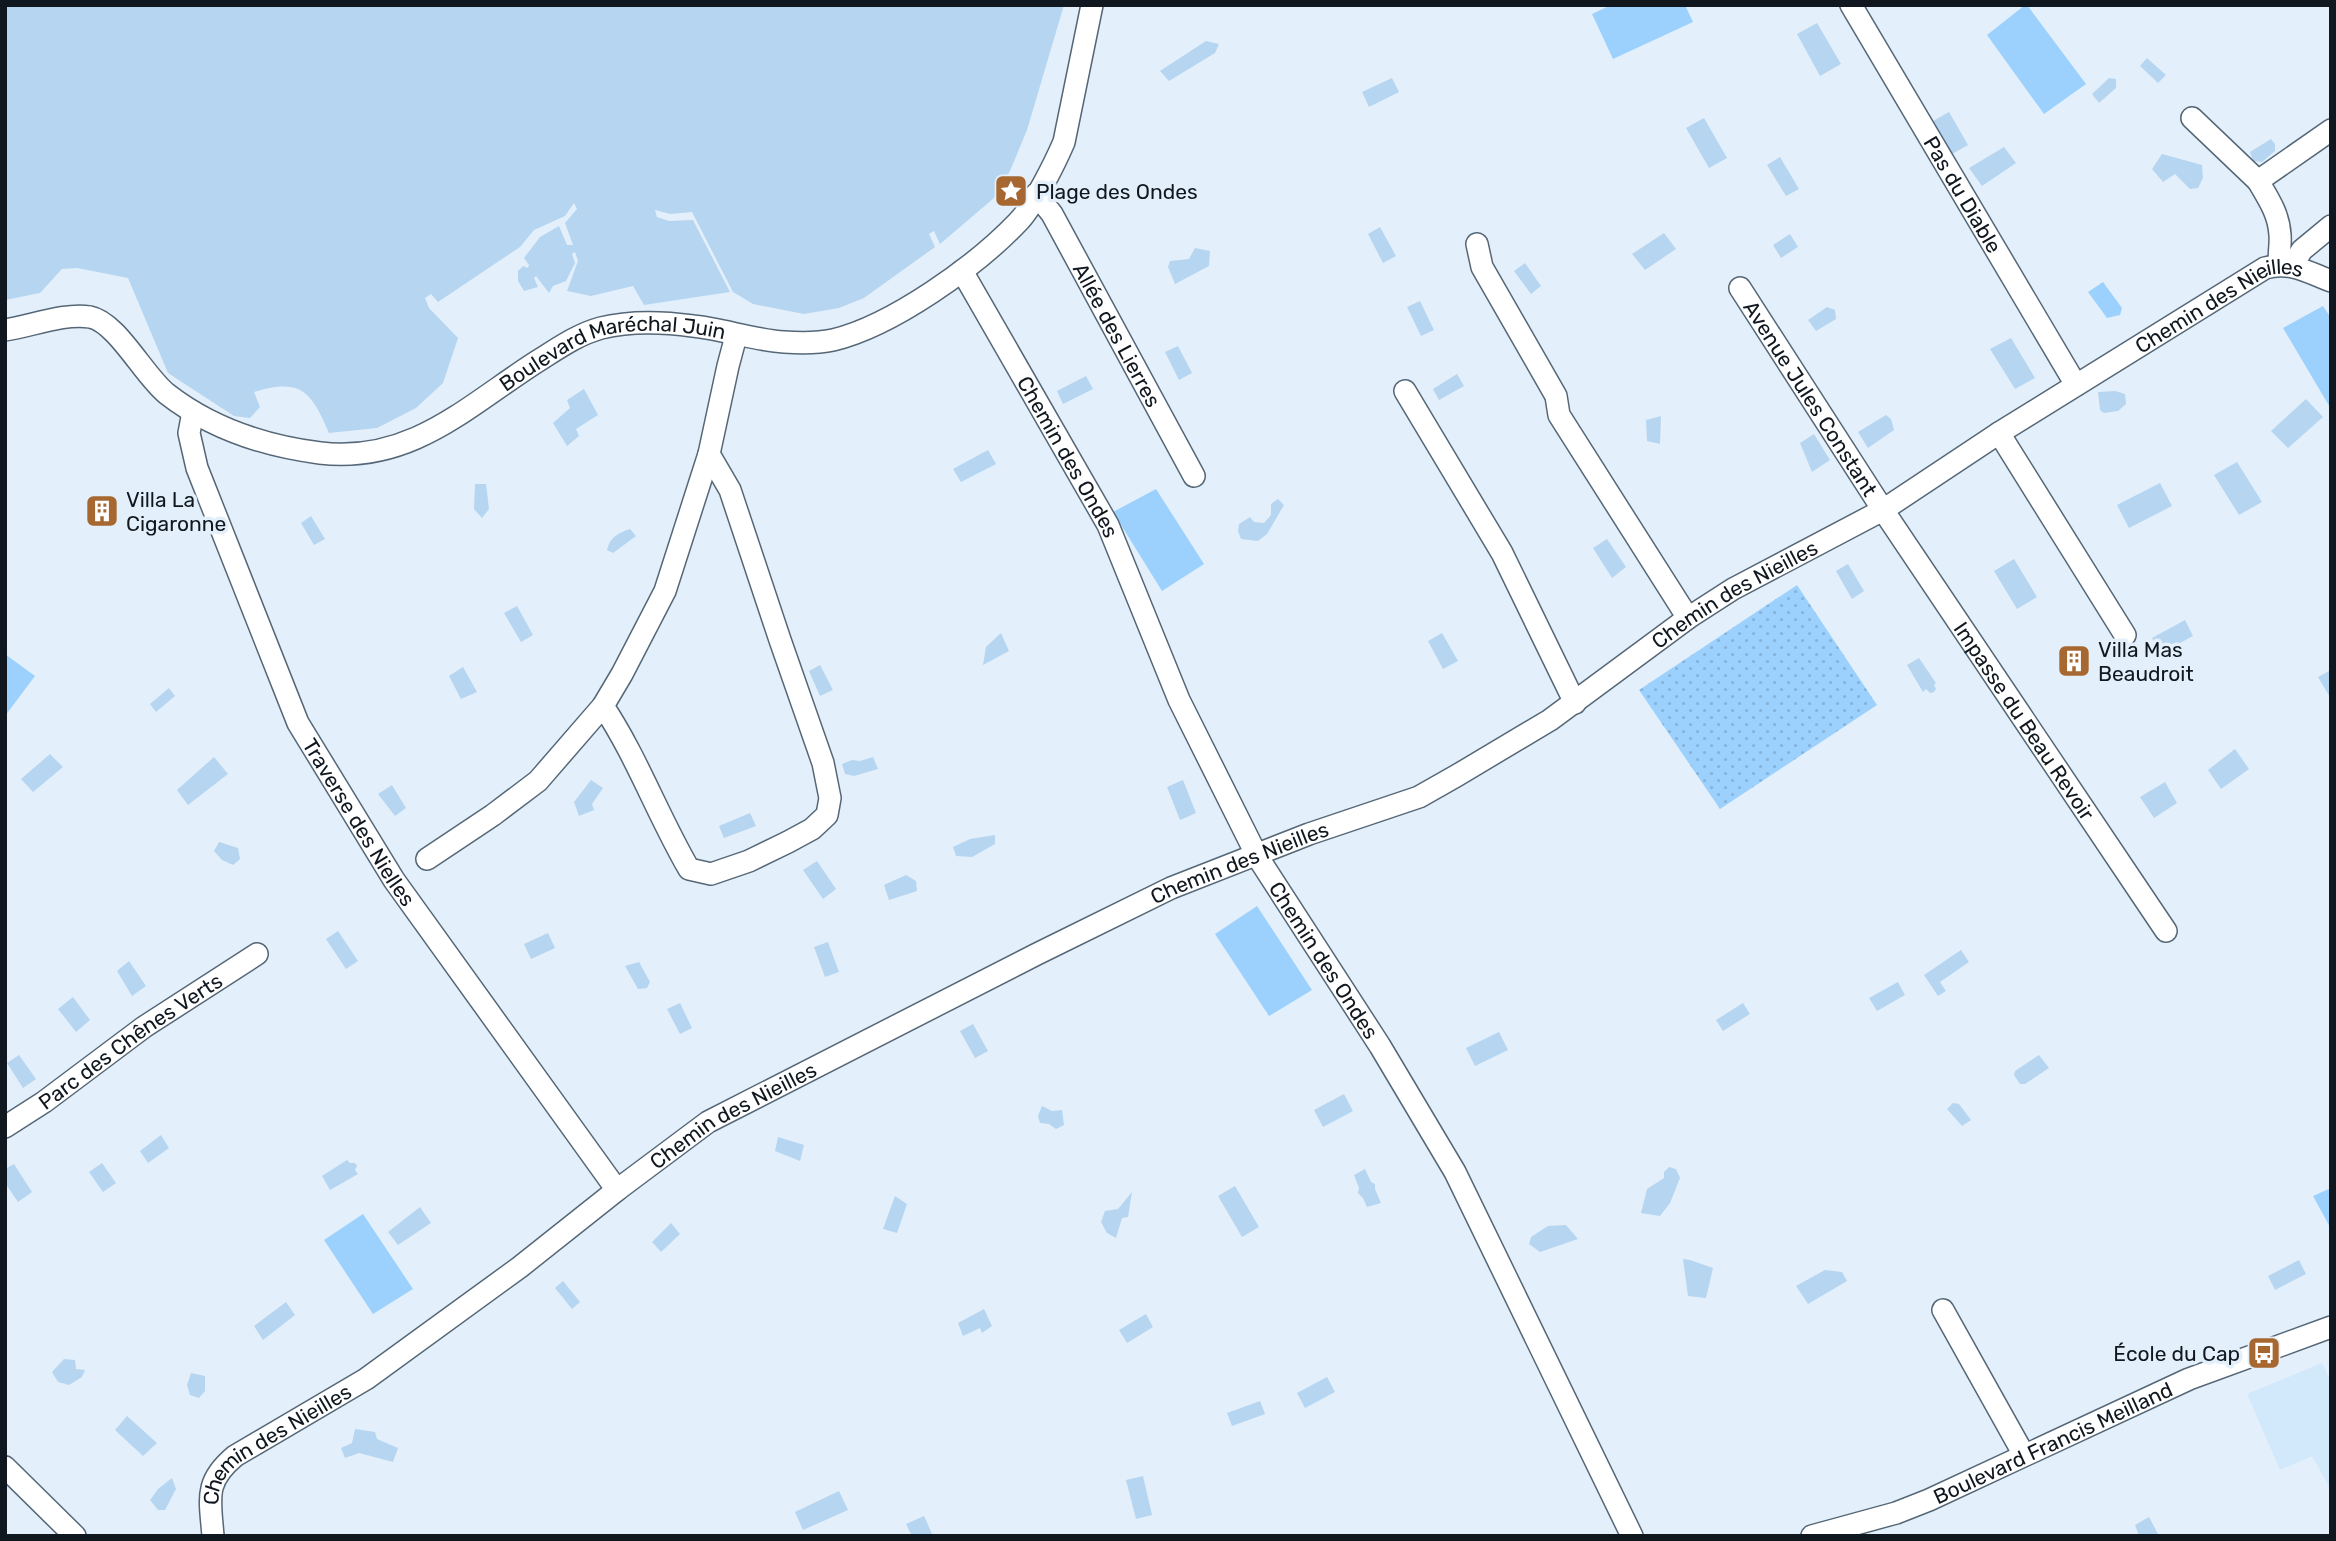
<svg xmlns="http://www.w3.org/2000/svg" width="2336" height="1541" font-family="Rubik,sans-serif">
	<style>
		.built { fill: #d2e8fb }
		.grass { fill: url(#grass-dots) }
		.pitch { fill: #9cd1fe }
		.water { fill: #b6d5f0 }
		.lines { fill: none; stroke-linecap: round; stroke-linejoin: round }
		.minor-casing { stroke: #556777; stroke-width: 24 }
		.minor { stroke: #fff; stroke-width: 21 }
		.labels { text-anchor: middle; dominant-baseline: central; stroke-width: 7; stroke-linejoin: round; paint-order: stroke }
		.poi-label { font-size: 21px; fill: #10171e; stroke: #e3f0fb; text-anchor: start }
		.street-label { font-size: 21px; fill: #10171e; stroke: #e3f0fb }
	</style>
	<defs>
		<pattern id="grass-dots" width="8" height="8" patternUnits="userSpaceOnUse" patternTransform="scale(1.75)"><rect width="8" height="8" fill="#9cd1fe"/><path d="M2 2h.1M6 6h.1" fill="none" stroke="#85b3d9" stroke-width="1.8" stroke-linecap="round"/></pattern>
	</defs>
	<rect width="100%" height="100%" fill="#e3f0fb"/>
	<path class="built" d="M 2322,1363 L 2331,1382 L 2331,1490 L 2312,1456 L 2280,1470 L 2247,1394 Z"/>
	<path class="grass" d="M 1797,585 L 1877,705 L 1720,809 L 1639,690 Z"/>
	<path class="pitch" d="M 1611,5 L 1685,5 L 1693,22 L 1613,59 L 1592,14 Z
		M 2025,5 L 2027,5 L 2086,84 L 2044,114 L 1987,35 Z
		M 2103,282 L 2122,308 L 2120,315 L 2107,318 L 2088,292 Z
		M 2323,306 L 2331,318 L 2331,409 L 2283,328 Z
		M 1156,489 L 1204,564 L 1162,591 L 1113,512 Z
		M 5,654 L 35,676 L 5,716 Z
		M 1257,906 L 1312,990 L 1269,1016 L 1215,934 Z
		M 2331,1188 L 2331,1229 L 2313,1196 Z
		M 363,1214 L 413,1289 L 373,1314 L 324,1240 Z"/>
	<path class="water" d="M 5,5 L 1064,5 L 1027,130 L 1010,171 L 994,198 L 940,244 L 934,231 L 929,234 L 935,247 L 864,298 L 839,308 L 804,314 L 753,304 L 733,292 L 692,212 L 670,214 L 655,210 L 657,217 L 669,221 L 693,220 L 730,292 L 644,305 L 633,286 L 591,296 L 567,291 L 578,261 L 575,252 L 572,254 L 575,263 L 566,281 L 553,286 L 549,293 L 536,276 L 534,278 L 538,287 L 524,291 L 518,281 L 518,271 L 523,266 L 528,268 L 529,265 L 524,258 L 540,237 L 559,226 L 567,245 L 573,245 L 565,223 L 577,209 L 574,203 L 565,216 L 534,230 L 520,247 L 438,302 L 431,294 L 425,298 L 429,308 L 458,338 L 443,383 L 416,408 L 377,428 L 329,433 C 311,391 301,378 254,392 L 260,407 L 250,418 L 234,416 L 168,373 L 128,278 L 77,268 L 62,269 L 40,293 L 5,300 Z
		M 1817,23 L 1841,64 L 1820,76 L 1797,34 Z
		M 1206,41 L 1219,44 L 1215,53 L 1169,81 L 1160,71 Z
		M 2147,58 L 2166,75 L 2158,83 L 2140,66 Z
		M 1392,78 L 1399,92 L 1369,107 L 1362,92 Z
		M 2109,78 L 2116,79 L 2116,88 L 2099,103 L 2092,94 Z
		M 1949,112 L 1968,145 L 1952,154 L 1933,121 Z
		M 1704,118 L 1727,158 L 1709,168 L 1686,128 Z
		M 2271,139 L 2275,144 L 2275,151 L 2262,162 L 2253,161 L 2250,152 Z
		M 2004,147 L 2016,163 L 1982,186 L 1969,168 Z
		M 2162,154 L 2202,165 L 2203,178 L 2198,188 L 2190,189 L 2175,174 L 2163,182 L 2152,169 Z
		M 1780,157 L 1799,189 L 1786,196 L 1767,165 Z
		M 1380,227 L 1396,256 L 1383,263 L 1368,234 Z
		M 1664,233 L 1676,249 L 1645,270 L 1632,254 Z
		M 1790,234 L 1798,247 L 1781,258 L 1773,245 Z
		M 1195,248 L 1210,251 L 1209,266 L 1175,284 L 1168,267 L 1170,261 L 1189,259 Z
		M 1525,263 L 1541,286 L 1531,294 L 1514,271 Z
		M 1420,301 L 1434,330 L 1421,336 L 1407,307 Z
		M 1827,307 L 1835,310 L 1836,319 L 1816,331 L 1808,320 Z
		M 2011,338 L 2035,378 L 2015,389 L 1990,349 Z
		M 1178,346 L 1192,373 L 1179,380 L 1165,352 Z
		M 1457,374 L 1464,386 L 1439,400 L 1433,389 Z
		M 1086,376 L 1093,389 L 1063,404 L 1057,391 Z
		M 584,389 L 598,415 L 576,429 L 579,436 L 567,446 L 553,423 L 570,408 L 567,400 Z
		M 2115,391 L 2125,394 L 2126,404 L 2118,411 L 2104,413 L 2100,410 L 2098,392 Z
		M 2306,399 L 2323,417 L 2288,448 L 2271,431 Z
		M 1886,415 L 1891,419 L 1894,430 L 1868,448 L 1858,432 Z
		M 1661,416 L 1660,444 L 1647,441 L 1646,420 Z
		M 1814,434 L 1830,460 L 1812,472 L 1800,443 Z
		M 988,450 L 996,464 L 961,482 L 953,469 Z
		M 2237,462 L 2262,502 L 2239,515 L 2214,475 Z
		M 2160,483 L 2172,506 L 2129,528 L 2117,505 Z
		M 475,484 L 486,484 L 489,509 L 482,518 L 474,509 Z
		M 1278,499 L 1284,505 L 1267,534 L 1258,541 L 1241,539 L 1238,531 L 1239,524 L 1250,517 L 1254,522 L 1264,523 L 1271,515 L 1271,504 Z
		M 311,516 L 325,539 L 314,545 L 301,523 Z
		M 630,529 L 636,536 L 613,553 L 607,550 C 610,537 618,533 630,529 Z
		M 1607,539 L 1626,567 L 1612,578 L 1593,548 Z
		M 2014,559 L 2037,597 L 2017,609 L 1994,571 Z
		M 1848,564 L 1864,591 L 1852,599 L 1836,571 Z
		M 517,606 L 533,635 L 521,642 L 504,613 Z
		M 2185,620 L 2193,636 L 2161,653 L 2152,638 Z
		M 1001,633 L 1009,651 L 983,665 L 986,647 Z
		M 1442,633 L 1458,661 L 1443,669 L 1428,641 Z
		M 1919,658 L 1936,683 L 1934,685 L 1936,689 L 1934,692 L 1930,693 L 1926,689 L 1923,692 L 1907,665 Z
		M 820,665 L 833,690 L 820,696 L 809,671 Z
		M 463,667 L 477,692 L 461,699 L 449,676 Z
		M 2331,670 L 2331,699 L 2318,677 Z
		M 169,688 L 175,696 L 156,712 L 150,704 Z
		M 2235,749 L 2249,769 L 2221,789 L 2208,770 Z
		M 50,754 L 63,767 L 33,792 L 21,779 Z
		M 214,757 L 228,774 L 188,805 L 177,790 Z
		M 873,757 L 878,769 L 854,776 L 845,774 L 842,764 L 852,760 L 860,761 Z
		M 591,780 L 603,788 L 592,804 L 594,810 L 579,816 L 574,802 Z
		M 1183,780 L 1196,813 L 1180,820 L 1167,787 Z
		M 2165,782 L 2177,803 L 2154,818 L 2140,797 Z
		M 392,785 L 406,808 L 395,816 L 378,794 Z
		M 750,813 L 756,826 L 724,838 L 719,826 Z
		M 995,835 L 995,844 L 972,857 L 956,856 L 953,847 L 970,839 Z
		M 219,842 L 238,848 L 240,859 L 233,865 L 222,860 L 214,851 Z
		M 817,861 L 836,889 L 823,899 L 803,870 Z
		M 906,875 L 916,881 L 917,891 L 889,900 L 884,885 Z
		M 338,931 L 358,961 L 346,969 L 326,939 Z
		M 548,933 L 555,948 L 531,959 L 524,944 Z
		M 828,942 L 839,972 L 825,977 L 814,947 Z
		M 1961,950 L 1969,962 L 1940,982 L 1946,991 L 1938,996 L 1924,975 Z
		M 129,961 L 146,986 L 132,996 L 117,971 Z
		M 639,962 L 650,982 L 647,988 L 638,989 L 625,966 Z
		M 1898,982 L 1905,995 L 1877,1011 L 1869,998 Z
		M 73,997 L 90,1020 L 76,1032 L 58,1009 Z
		M 680,1003 L 692,1028 L 680,1034 L 667,1009 Z
		M 1743,1003 L 1750,1014 L 1723,1031 L 1716,1020 Z
		M 973,1024 L 988,1051 L 975,1058 L 960,1031 Z
		M 1499,1032 L 1508,1050 L 1475,1066 L 1466,1048 Z
		M 19,1055 L 36,1079 L 23,1088 L 7,1063 Z
		M 2039,1055 L 2049,1068 L 2025,1084 L 2020,1084 L 2014,1075 L 2015,1071 Z
		M 1344,1094 L 1353,1111 L 1323,1127 L 1314,1110 Z
		M 1953,1103 L 1959,1104 L 1971,1120 L 1962,1126 L 1947,1109 Z
		M 1042,1106 L 1052,1111 L 1062,1110 L 1064,1125 L 1056,1129 L 1049,1124 L 1040,1123 L 1038,1116 Z
		M 161,1135 L 169,1148 L 148,1163 L 140,1151 Z
		M 778,1137 L 804,1145 L 800,1161 L 775,1151 Z
		M 347,1160 L 350,1163 L 355,1163 L 357,1166 L 355,1170 L 358,1174 L 330,1190 L 322,1176 Z
		M 102,1163 L 116,1183 L 103,1192 L 89,1172 Z
		M 14,1164 L 32,1192 L 18,1202 L 5,1183 L 5,1169 Z
		M 1669,1167 L 1676,1169 L 1680,1178 L 1670,1203 L 1660,1216 L 1641,1213 L 1647,1189 L 1664,1178 L 1664,1172 Z
		M 1365,1169 L 1371,1182 L 1375,1184 L 1375,1189 L 1381,1203 L 1367,1207 L 1363,1198 L 1358,1193 L 1359,1188 L 1354,1175 Z
		M 1235,1186 L 1259,1227 L 1242,1237 L 1218,1196 Z
		M 1132,1192 L 1128,1217 L 1122,1218 L 1116,1238 L 1107,1233 L 1101,1222 L 1105,1211 L 1118,1209 Z
		M 895,1196 L 907,1204 L 897,1233 L 883,1229 Z
		M 420,1207 L 431,1223 L 398,1245 L 388,1232 Z
		M 671,1223 L 680,1234 L 661,1252 L 652,1242 Z
		M 1566,1225 L 1578,1239 L 1540,1252 L 1529,1244 L 1531,1237 L 1548,1226 Z
		M 1683,1259 L 1690,1260 L 1713,1268 L 1706,1298 L 1688,1296 Z
		M 2299,1260 L 2306,1274 L 2275,1290 L 2268,1276 Z
		M 1825,1270 L 1842,1272 L 1847,1281 L 1808,1304 L 1796,1286 Z
		M 563,1281 L 580,1302 L 572,1309 L 555,1288 Z
		M 286,1302 L 295,1315 L 263,1340 L 254,1326 Z
		M 984,1309 L 992,1326 L 982,1333 L 980,1328 L 963,1336 L 958,1323 Z
		M 1146,1314 L 1153,1327 L 1127,1343 L 1119,1330 Z
		M 64,1359 L 75,1360 L 76,1369 L 85,1370 L 82,1377 L 69,1385 L 58,1382 L 52,1372 Z
		M 191,1373 L 205,1376 L 205,1391 L 199,1398 L 190,1395 L 187,1385 Z
		M 1327,1377 L 1335,1392 L 1305,1408 L 1297,1393 Z
		M 1260,1401 L 1265,1414 L 1232,1426 L 1227,1413 Z
		M 127,1416 L 157,1443 L 143,1456 L 115,1430 Z
		M 355,1429 L 375,1432 L 377,1439 L 398,1448 L 393,1462 L 359,1453 L 345,1458 L 341,1448 L 352,1443 Z
		M 1143,1476 L 1152,1515 L 1136,1519 L 1126,1480 Z
		M 172,1478 L 176,1489 L 165,1510 L 158,1510 L 150,1500 L 158,1489 Z
		M 839,1491 L 848,1510 L 803,1530 L 795,1512 Z
		M 924,1516 L 933,1536 L 912,1536 L 906,1524 Z
		M 2149,1517 L 2159,1536 L 2139,1536 L 2135,1525 Z"/>
	<g class="lines">
		<defs>
			<g id="minor">
				<path id="s1" d="M 1851,5 L 2076,385"/>
				<path d="M 2192,118 L 2258,181"/>
				<path id="s2" d="M 1036,194 L 1052,214 L 1194,476"/>
				<path d="M 1477,244 L 1482,267 L 1556,396 L 1559,415 L 1688,618"/>
				<path d="M 2280,264 C 2278,254 2281,245 2280,235 C 2279,214 2268,198 2258,181 L 2331,130"/>
				<path d="M 2292,266 L 2302,250 L 2331,226"/>
				<path id="s3" d="M 962,271 L 1108,525 L 1179,700 L 1257,856 L 1380,1046 L 1455,1172 L 1632,1536"/>
				<path id="s4" d="M 1740,288 L 1883,510 L 2166,931"/>
				<path id="s5" d="M 5,330 C 32,326 63,313 90,317 C 117,322 144,376 167,394 C 212,429 265,446 320,453 C 413,464 469,404 541,359 C 560,347 579,334 601,328 C 629,321 664,322 693,326 C 723,329 753,340 784,342 C 799,343 819,343 833,340 C 892,326 976,266 1018,222 C 1033,207 1055,163 1064,142 L 1092,5"/>
				<path d="M 1405,391 L 1502,553 L 1575,703"/>
				<path id="s6" d="M 193,412 L 189,433 L 197,468 L 298,723 L 394,880 L 617,1190"/>
				<path d="M 1999,433 L 2125,635"/>
				<path d="M 603,706 C 637,757 658,816 689,869 L 711,874 L 749,861 L 788,842 L 812,829 L 827,815 L 830,798 L 823,763 L 780,640 L 730,490 L 709,454"/>
				<path d="M 427,859 L 493,815 L 538,781 L 603,706 L 622,674 L 665,591 L 709,454 L 728,366 L 736,336"/>
				<path id="s7" d="M 5,1127 L 44,1102 L 144,1027 L 257,954"/>
				<path d="M 1943,1310 L 2024,1455"/>
				<path d="M 5,1467 L 75,1536"/>
				<path id="s8" d="M 213,1536 C 210,1498 204,1482 235,1456 L 366,1379 L 520,1267 L 617,1190 L 708,1122 L 1037,954 L 1171,888 L 1309,834 L 1419,797 L 1456,776 L 1550,720 L 1688,618 L 1733,589 L 1883,510 L 1999,433 L 2265,268 C 2291,261 2307,272 2331,281"/>
				<path id="s9" d="M 1812,1536 L 1896,1513 L 1929,1500 L 2189,1379 L 2331,1327"/>
			</g>
		</defs>
		<use href="#minor" class="minor-casing"/>
		<use href="#minor" class="minor"/>
	</g>
	<defs>
		<symbol id="sight-square" viewBox="-11 -11 22 22"><rect x="-9" y="-9" width="18" height="18" rx="4" fill="#a76730" stroke="#e3f0fb"/><path d="M0-6L1.8-2.2L6-1.7L2.9 1.2L3.7 5.4L0 3.3L-3.7 5.4L-2.9 1.2L-6-1.7L-1.8-2.2Z" fill="#fff"/></symbol>
		<symbol id="building-square" viewBox="-11 -11 22 22"><rect x="-9" y="-9" width="18" height="18" rx="4" fill="#a76730" stroke="#e3f0fb"/><path d="M-4-6H4V6H1V3H-1V6H-4ZM-2.5-4.3h1.7v1.8h-1.7ZM.8-4.3h1.7v1.8H.8ZM-2.5-1h1.7V.8h-1.7ZM.8-1h1.7V.8H.8Z" fill="#fff"/></symbol>
		<symbol id="bus-square" viewBox="-11 -11 22 22"><rect x="-9" y="-9" width="18" height="18" rx="4" fill="#a76730" stroke="#e3f0fb"/><path d="M-5-6H5V4H4V6H2V4H-2V6H-4V4H-5ZM-3.5-4V0h7V-4ZM-3.5 1.2v1.5H-2V1.2ZM2 1.2v1.5H3.5V1.2Z" fill="#fff"/></symbol>
	</defs>
	<g fill-rule="evenodd">
		<use href="#sight-square" x="992" y="172" width="38" height="38"/>
		<use href="#building-square" x="83" y="492" width="38" height="38"/>
		<use href="#building-square" x="2055" y="642" width="38" height="38"/>
		<use href="#bus-square" x="2245" y="1334" width="38" height="38"/>
	</g>
	<g class="labels">
		<g class="poi-label">
			<text x="1036" y="191">Plage des Ondes</text>
			<text x="126" y="499">Villa La<tspan x="126" dy="24">Cigaronne</tspan></text>
			<text x="2098" y="649">Villa Mas<tspan x="2098" dy="24">Beaudroit</tspan></text>
			<text x="2240" y="1353" text-anchor="end">École du Cap</text>
		</g>
		<g class="street-label">
			<text stroke="none"><textPath href="#s1" startOffset="220">Pas du Diable</textPath></text>
			<text stroke="none"><textPath href="#s8" startOffset="2394">Chemin des Nieilles</textPath></text>
			<text stroke="none"><textPath href="#s2" startOffset="163">Allée des Lierres</textPath></text>
			<text stroke="none"><textPath href="#s5" startOffset="682">Boulevard Maréchal Juin</textPath></text>
			<text stroke="none"><textPath href="#s4" startOffset="131">Avenue Jules Constant</textPath></text>
			<text stroke="none"><textPath href="#s3" startOffset="214">Chemin des Ondes</textPath></text>
			<text stroke="none"><textPath href="#s8" startOffset="1827">Chemin des Nieilles</textPath></text>
			<text stroke="none"><textPath href="#s4" startOffset="518">Impasse du Beau Revoir</textPath></text>
			<text stroke="none"><textPath href="#s6" startOffset="448">Traverse des Nielles</textPath></text>
			<text stroke="none"><textPath href="#s8" startOffset="1260">Chemin des Nieilles</textPath></text>
			<text stroke="none"><textPath href="#s3" startOffset="780">Chemin des Ondes</textPath></text>
			<text stroke="none"><textPath href="#s7" startOffset="152">Parc des Chênes Verts</textPath></text>
			<text stroke="none"><textPath href="#s8" startOffset="693">Chemin des Nieilles</textPath></text>
			<text stroke="none"><textPath href="#s9" startOffset="259">Boulevard Francis Meilland</textPath></text>
			<text stroke="none"><textPath href="#s8" startOffset="126">Chemin des Nieilles</textPath></text>
		</g>
	</g>
	<rect width="2336" height="1541" fill="none" stroke="#10171e" stroke-width="14"/>
</svg>
